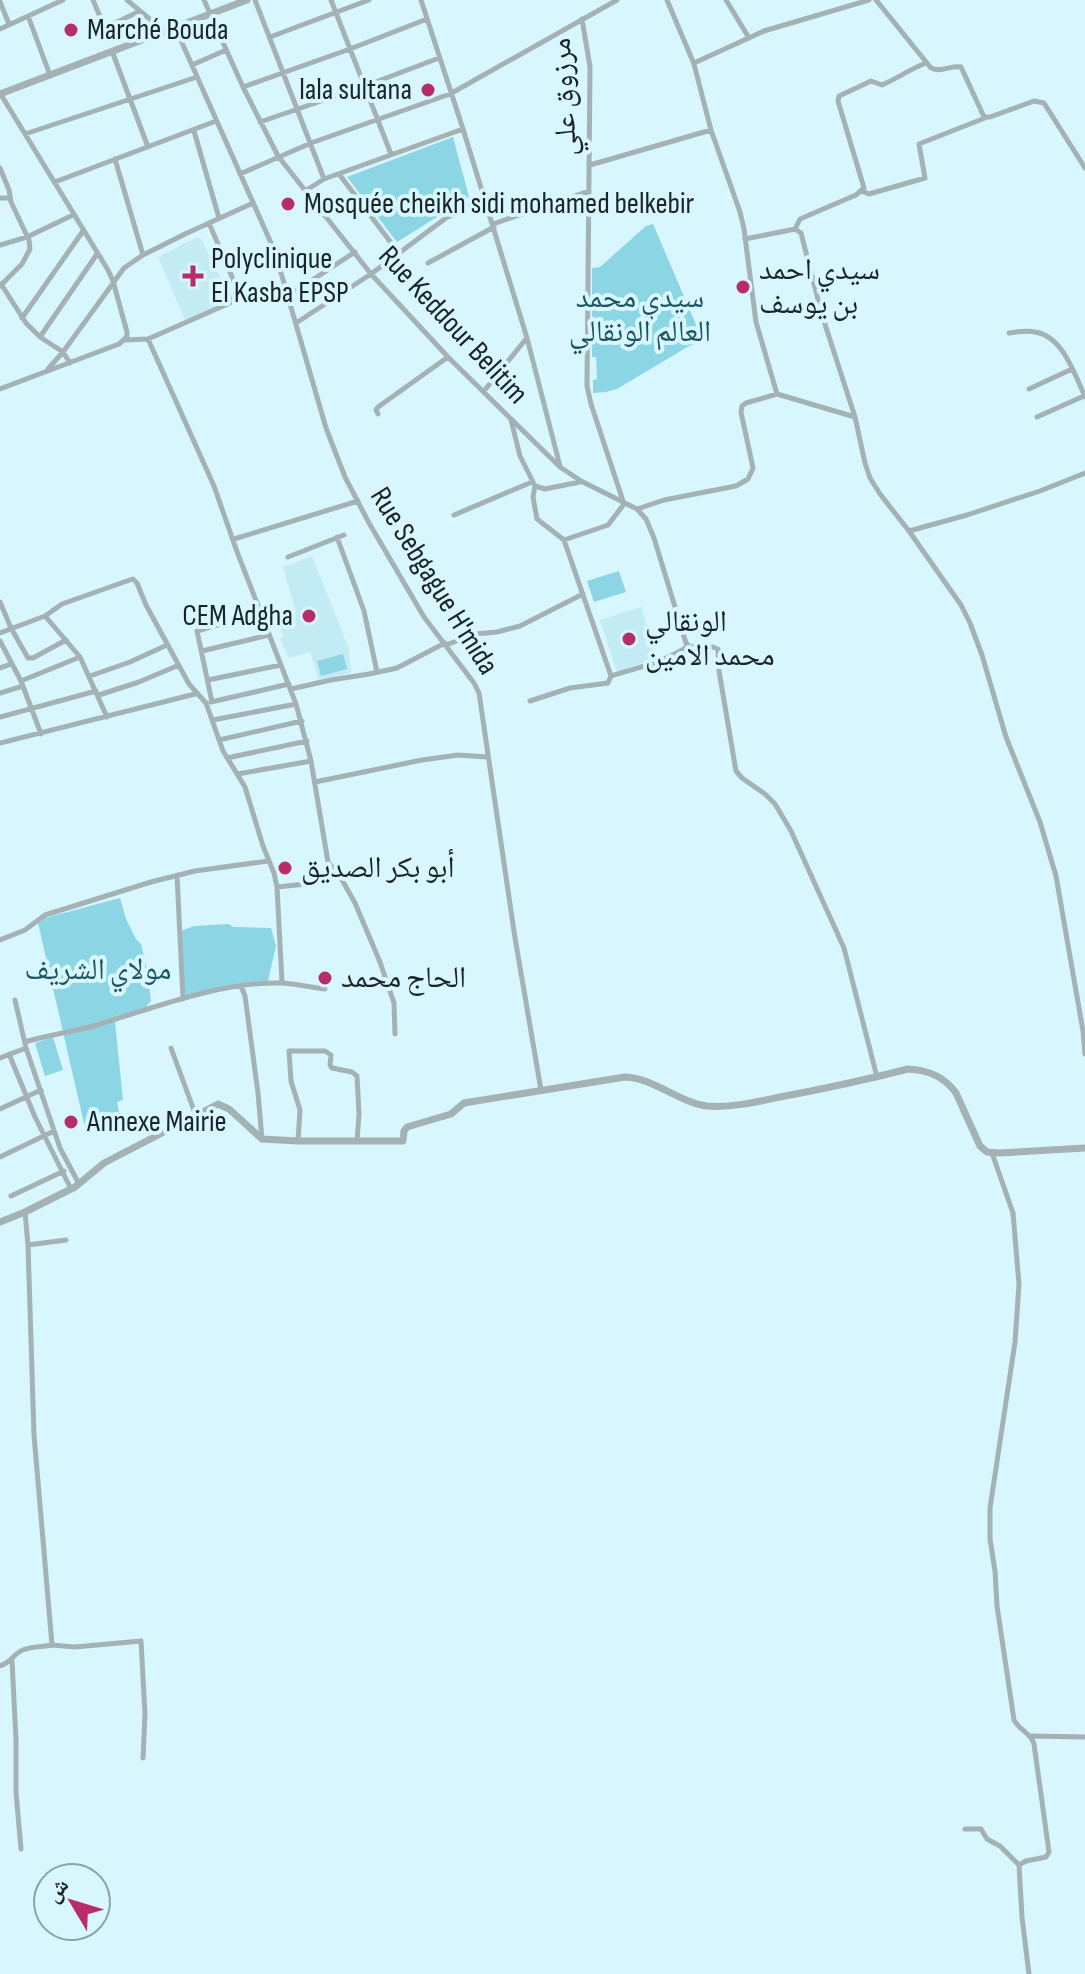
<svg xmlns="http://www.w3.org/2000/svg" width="1085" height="1974" font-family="'Sofia Sans Condensed','Noto Naskh Arabic',sans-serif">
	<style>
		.built { fill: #c3ebf3 }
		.green { fill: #8cd5e4 }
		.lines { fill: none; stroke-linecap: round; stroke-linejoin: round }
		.minor { stroke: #a5b2b5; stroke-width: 5 }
		.tertiary { stroke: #a5b2b5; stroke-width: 7 }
		.poi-dot { fill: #b72d69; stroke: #d7f6fd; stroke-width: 3 }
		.labels { text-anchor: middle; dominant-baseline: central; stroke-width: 8; stroke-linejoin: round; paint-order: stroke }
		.poi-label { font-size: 30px; fill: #192427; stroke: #d7f6fd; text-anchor: start }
		.street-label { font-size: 30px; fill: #192427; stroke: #d7f6fd }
		.park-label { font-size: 30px; fill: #1d5661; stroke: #d7f6fd }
	</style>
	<rect width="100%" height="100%" fill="#d7f6fd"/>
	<path class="built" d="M 197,237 L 201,239 L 230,296 L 227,303 L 185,320 L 158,257 Z
		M 312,556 L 349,649 L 351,673 L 319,680 L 310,652 L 289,658 L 280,639 L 284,637 L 280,627 L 272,627 L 269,620 L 296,612 L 283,567 Z
		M 641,607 L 657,658 L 617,672 L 600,620 Z"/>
	<path class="green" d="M 453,137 L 469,197 L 397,242 L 347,177 Z
		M 653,224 L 701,336 L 698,338 L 699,342 L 689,346 L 617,389 L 606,392 L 593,393 L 593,380 L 597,379 L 596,357 L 592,357 L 592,268 L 600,267 L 646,226 Z
		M 619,571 L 626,592 L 594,602 L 587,581 Z
		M 343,654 L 347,669 L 321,676 L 317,661 Z
		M 120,898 L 126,919 L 136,939 L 141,944 L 147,969 L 151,1001 L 144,1009 L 115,1022 L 123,1100 L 117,1102 L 120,1116 L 86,1132 L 38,923 L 45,918 Z
		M 229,924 L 233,927 L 271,928 L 276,946 L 268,981 L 248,982 L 195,996 L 186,995 L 184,991 L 182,933 L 183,930 L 194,926 Z
		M 53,1037 L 63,1070 L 45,1076 L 35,1043 Z"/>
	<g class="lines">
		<path class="minor" d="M 93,0 L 103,24 L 106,26 L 113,24 L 140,11
			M 127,0 L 164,31
			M 204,0 L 243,87 L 278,156 L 371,274 L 448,357 L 560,467 L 581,481 L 637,509 L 646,519 L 654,538 L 686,643 L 690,647 L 713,647 L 718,649 L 719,671 L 736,771 L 742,778 L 765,794 L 775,804 L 791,831 L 844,948 L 877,1077
			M 255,0 L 324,179
			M 331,0 L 391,154
			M 421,0 L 463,129 L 527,338 L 560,466
			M 667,0 L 694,64 L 711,130 L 740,212 L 744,229 L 756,322 L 777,394 L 855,417
			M 726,0 L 749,38
			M 876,0 L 931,68 C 942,73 951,65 961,67 L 984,117 L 990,117 L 1034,101 L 1044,103 L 1085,168
			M 0,2 L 9,24
			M 28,16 L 50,75
			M 582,19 L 590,67 L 587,386 L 591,404 L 624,504
			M 175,27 L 275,252 L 326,428 L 345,477 L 369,523 L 424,617 L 474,683 L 479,693 L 515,938 L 541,1090
			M 0,29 L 63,0
			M 270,37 L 369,0
			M 112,51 L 148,147
			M 694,63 L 764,31 L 869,0
			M 192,65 L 226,50
			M 243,87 L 350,49 L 427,19
			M 260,122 L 365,86 L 439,58
			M 194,131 L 219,218
			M 25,134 L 197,77
			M 115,159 L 143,255
			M 590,165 L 711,130
			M 0,168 L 9,190 L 11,202 L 29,240 L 30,249 L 22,264 L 0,286
			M 240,174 L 311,143 L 450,94 L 617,0
			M 339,174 L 398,252
			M 55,182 L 216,121
			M 305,191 L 324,179 L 463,129
			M 862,191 L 869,194 L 925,178 L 919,144 L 985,118
			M 0,198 L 10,198
			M 493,224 L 589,191
			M 795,229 L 800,219 L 856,195 L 864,188 L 838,101 L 839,96 L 871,81 L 882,85 C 898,78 910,69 926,63
			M 745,239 L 795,229 L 801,233 L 822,315 L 855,417 L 865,463 L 870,478 L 880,494 L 909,531 L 961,605 L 970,623 L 982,655 L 1006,737 L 1040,822 L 1056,876 L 1083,1031 L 1085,1054
			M 0,245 L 27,237 L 73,215
			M 428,263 L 494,227
			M 1,284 L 26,323 L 40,337 L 63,352 L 70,363
			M 288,296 L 355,252
			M 22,318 L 83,231
			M 296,323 L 371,274 L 446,218 L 485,198
			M 1009,333 C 1017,332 1027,330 1035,332 C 1063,336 1075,375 1085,397
			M 40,337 L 97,254
			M 148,339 L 214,486 L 236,549 L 296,704 L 311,761 L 328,862 L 341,878 L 355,903 L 380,962 L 394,1003 L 395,1034
			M 125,340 L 148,339 L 230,303 C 235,297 236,292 235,284 L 209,223
			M 48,369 L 63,352 L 124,268 L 143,255 L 185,234 L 253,203
			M 0,389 L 119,344 L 127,337 L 127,332 L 113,281 L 108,270 L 0,93
			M 1029,389 L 1072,369
			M 484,391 L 526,339
			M 378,414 L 376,410 L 378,407 L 448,357
			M 1037,417 L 1084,396
			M 511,420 L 520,456 L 535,486 L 533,497 L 537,519 L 564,540 L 611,676
			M 535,486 L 545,489 L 580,482
			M 637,509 L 664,500 L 736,486 L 748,479 L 753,468 L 741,412 L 742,406 L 746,403 L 777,394
			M 454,515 L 532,482
			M 909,531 L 967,515 L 1040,491 L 1085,473
			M 337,537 L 364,611 L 377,672
			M 234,539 L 358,501
			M 564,540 L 608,525 L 624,504
			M 288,557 L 344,535
			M 0,602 L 11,628 L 28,658 L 33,658 L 66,640
			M 45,616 L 62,604 L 124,582 L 133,579 L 137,583 L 146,605 L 189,684 L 206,703 L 223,751 L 245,787 L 263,846 L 274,873 L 277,887 L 282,983
			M 0,633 L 45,616 L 80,657 L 107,717
			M 0,641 L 21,681 L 41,734
			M 446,645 L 475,634 L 497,632 L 520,626 L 583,594
			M 202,651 L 269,635
			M 0,668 L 11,664
			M 90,676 L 130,662 L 167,645
			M 208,680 L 281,665
			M 21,681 L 80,657
			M 291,689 L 331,680 L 369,674 L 397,668 L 445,643
			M 0,693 L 23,686
			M 99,695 L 139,682 L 179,665
			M 530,701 L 570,688 L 608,683 L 611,676 C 637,668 665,662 688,646
			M 211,702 L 289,684
			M 212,702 L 197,631 L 261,612
			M 0,717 L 96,691
			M 213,720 L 296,704
			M 219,740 L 302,721
			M 0,743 L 195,694
			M 227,758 L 307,741
			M 238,774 L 311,761
			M 315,782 L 422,760 L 458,755 L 487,757
			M 177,875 L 183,999
			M 277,887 L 316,883 L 338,873
			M 0,940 L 25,930 L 45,915 L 151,882 L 195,871 L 268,861
			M 241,986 L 245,996 L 258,1093 L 262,1139
			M 15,1000 L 26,1048 L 60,1148 L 79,1184
			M 25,1042 C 48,1035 73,1032 97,1025 C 153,1008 223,981 282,983 C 296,984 311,987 325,989
			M 171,1048 L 196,1116
			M 9,1054 L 35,1117 L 71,1189
			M 0,1058 L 26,1048
			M 0,1109 L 41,1090
			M 298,1141 L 300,1110 L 291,1081 L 289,1051 L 325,1051 L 331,1055 L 330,1065 L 332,1068 L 352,1072 L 357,1076 L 359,1114 L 357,1141
			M 992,1153 L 1013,1213 L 1019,1284 L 1015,1342 L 990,1508 L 990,1539 L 995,1571 L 997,1606 L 1014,1720 C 1019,1730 1031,1733 1034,1744 L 1049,1852 L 1046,1857 L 1026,1861 L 1019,1865 L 1022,1917 L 1029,1974
			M 0,1157 L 54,1131
			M 11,1196 L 64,1171
			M 28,1245 L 66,1240
			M 52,1645 L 75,1647 L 141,1641 L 145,1714 L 143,1758
			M 12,1660 L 16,1740 L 16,1792 L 21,1849
			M 0,1666 C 12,1662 14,1653 23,1650 C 32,1646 43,1647 52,1645 L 34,1435 L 28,1245 L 25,1212
			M 1031,1736 L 1085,1737
			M 965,1829 L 981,1829 L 987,1839 L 1000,1846 L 1019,1865"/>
		<path class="tertiary" d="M 0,94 L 247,0
			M 0,1222 L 25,1212 L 75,1187 L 104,1163 L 218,1104 L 229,1109 L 262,1139 L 298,1141 L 403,1141 L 404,1131 L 407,1127 L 451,1114 L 464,1103 L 625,1077 C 654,1078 678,1102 707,1106 C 731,1108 757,1102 780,1097 C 823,1089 865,1080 908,1069 C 928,1070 944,1076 956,1093 L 980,1146 L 987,1152 L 999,1153 L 1085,1148"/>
	</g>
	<g class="poi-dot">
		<circle cx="71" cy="30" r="8"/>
		<circle cx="428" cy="90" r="8"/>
		<circle cx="288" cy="204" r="8"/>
		<path d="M189 264h8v8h8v8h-8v8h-8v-8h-8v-8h8z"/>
		<circle cx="743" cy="287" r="8"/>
		<circle cx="309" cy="616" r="8"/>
		<circle cx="629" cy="639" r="8"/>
		<circle cx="285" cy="868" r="8"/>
		<circle cx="325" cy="978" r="8"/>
		<circle cx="71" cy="1122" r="8"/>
	</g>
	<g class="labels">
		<g class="poi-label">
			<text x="87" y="30">Marché Bouda</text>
			<text x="412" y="90" text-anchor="end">lala sultana</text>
			<text x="304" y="204">Mosquée cheikh sidi mohamed belkebir</text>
			<text x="211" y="259">Polyclinique<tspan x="211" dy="34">El Kasba EPSP</tspan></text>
			<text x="759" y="270">سيدي احمد<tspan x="759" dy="34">بن يوسف</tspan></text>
			<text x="293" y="616" text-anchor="end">CEM Adgha</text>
			<text x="645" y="622">الونقالي<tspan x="645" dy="34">محمد الامين</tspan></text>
			<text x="301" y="868">أبو بكر الصديق</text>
			<text x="341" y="978">الحاج محمد</text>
			<text x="87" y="1122">Annexe Mairie</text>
		</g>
		<g class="street-label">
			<text transform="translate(564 97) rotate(-93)">مرزوق علي</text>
			<text transform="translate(453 325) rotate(47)">Rue Keddour Belitim</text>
			<text transform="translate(434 581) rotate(58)">Rue Sebgague H'mida</text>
		</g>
		<g class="park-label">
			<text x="640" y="298">سيدي محمد<tspan x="640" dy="34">العالم الونقالي</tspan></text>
			<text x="98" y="970">مولاي الشريف</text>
		</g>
	</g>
	<g transform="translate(72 1902) rotate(308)"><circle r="38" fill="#d7f6fd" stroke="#8ba2a7" stroke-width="2"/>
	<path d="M0-6L14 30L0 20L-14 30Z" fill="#b72d69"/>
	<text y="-12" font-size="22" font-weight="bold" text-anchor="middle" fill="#192427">ش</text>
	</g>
</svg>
